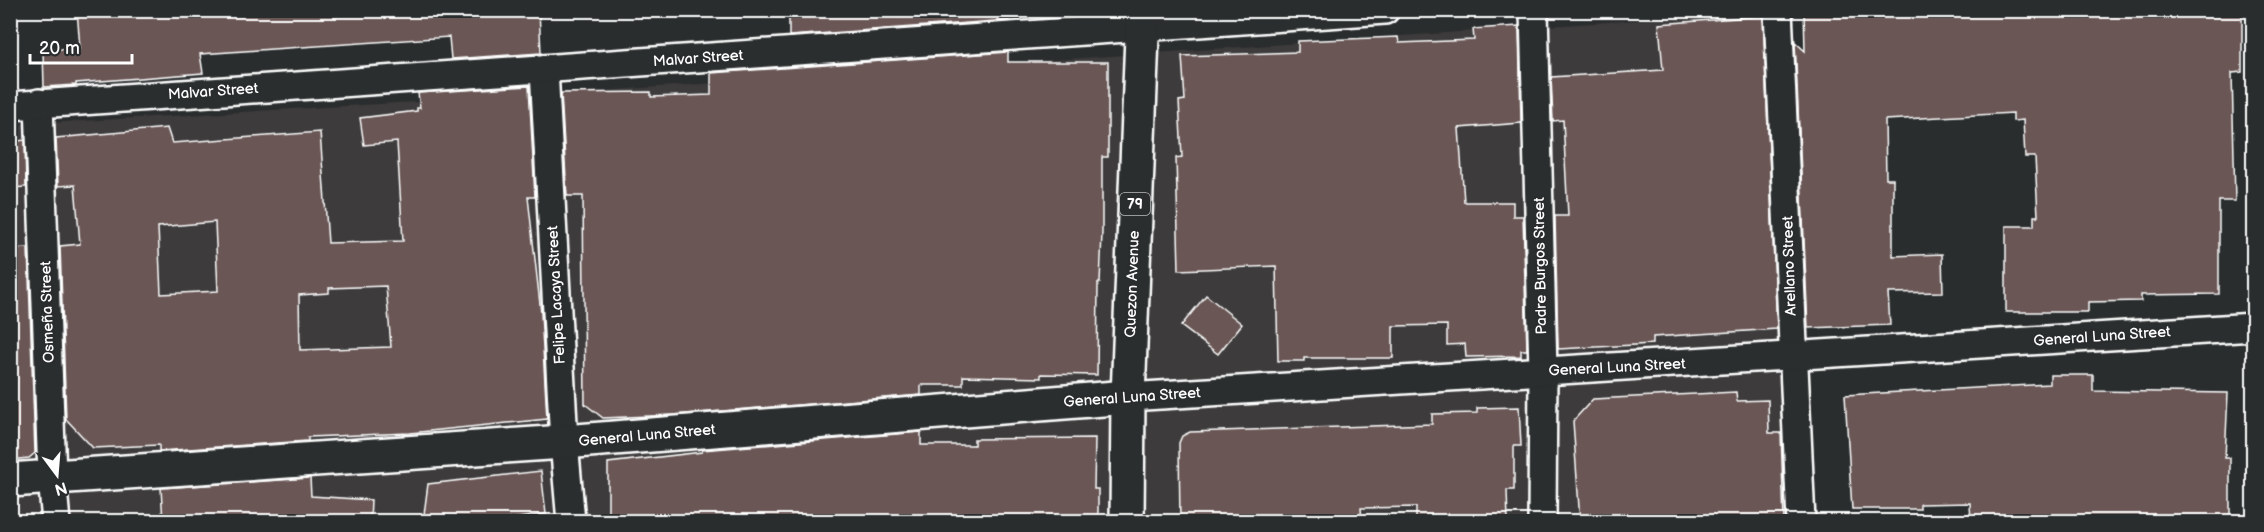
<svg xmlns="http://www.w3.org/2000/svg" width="2264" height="532" font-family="'Balsamiq Sans',sans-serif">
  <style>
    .built { fill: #3d3a3a }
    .building { fill: #695755; stroke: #fff; stroke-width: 1.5; fill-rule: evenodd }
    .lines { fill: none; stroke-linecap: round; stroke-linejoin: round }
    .street-casing { stroke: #fff; stroke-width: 32 }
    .secondary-casing { stroke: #fff; stroke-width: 38 }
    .primary-casing { stroke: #fff; stroke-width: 38 }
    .street { stroke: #2a2d2e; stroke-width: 27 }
    .secondary { stroke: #2a2d2e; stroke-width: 33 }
    .primary { stroke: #2a2d2e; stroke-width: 33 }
    .labels { text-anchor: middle; stroke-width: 5; stroke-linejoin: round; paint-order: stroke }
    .shield { fill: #2a2d2e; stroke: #bfc0c0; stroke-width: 1.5 }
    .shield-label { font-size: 14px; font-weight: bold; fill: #fff }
    .street-label { font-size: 15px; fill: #fff; stroke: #2a2d2e }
  </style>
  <rect width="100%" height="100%" fill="#2a2d2e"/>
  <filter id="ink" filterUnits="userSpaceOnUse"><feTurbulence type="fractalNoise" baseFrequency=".0167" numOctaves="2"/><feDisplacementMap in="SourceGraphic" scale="12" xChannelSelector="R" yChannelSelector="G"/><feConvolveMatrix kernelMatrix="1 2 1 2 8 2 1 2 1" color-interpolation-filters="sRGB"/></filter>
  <g filter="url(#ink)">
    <polygon class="built" points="1768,11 1780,363 1792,521 11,522 11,125 556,94"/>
    <g class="building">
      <polygon points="77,10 418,10 418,13 448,10 539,10 541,53 451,59 449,37 200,54 203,73 76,83 76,85 44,87 43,50 80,48"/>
      <polygon points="789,10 1010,10 1009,20 789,36"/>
      <polygon points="1804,10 2242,10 2242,72 2232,73 2235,201 2219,201 2219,294 2141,295 2141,301 2088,302 2088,312 2006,312 2006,226 2034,226 2034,216 2038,216 2035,157 2025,157 2023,120 2013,121 2013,113 1885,120 1886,179 1893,179 1893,256 1942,254 1943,292 1888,293 1890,325 1808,328 1795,42 1805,51"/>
      <polygon points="1763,16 1777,329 1653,337 1653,344 1558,349 1555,216 1568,216 1563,120 1553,121 1551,77 1663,70 1659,24"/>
      <polygon points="1519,26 1521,123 1459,128 1464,202 1513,202 1513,216 1523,216 1527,350 1521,350 1521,356 1466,357 1465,344 1447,345 1447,325 1393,326 1393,358 1304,358 1304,361 1278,361 1276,266 1179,270 1176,158 1182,157 1179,101 1185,100 1182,56 1298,52 1298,41 1398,37 1399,43 1474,40 1473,29"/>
      <polygon points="1008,52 1008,62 1108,62 1108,157 1102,157 1102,233 1100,283 1098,283 1097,375 1041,374 1041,378 963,376 963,385 921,385 921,395 673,415 603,418 585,404 583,196 567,196 561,93 651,92 651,97 711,95 711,73"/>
      <path d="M 529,86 L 535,197 L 528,197 L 541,313 L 547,419 L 410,433 L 308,437 L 308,441 L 159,451 L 159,445 L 93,448 L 66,419 L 60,246 L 80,244 L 75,185 L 58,186 L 56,138 L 167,128 L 172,143 L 320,132 L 328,243 L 403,241 L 397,142 L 364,145 L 360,118 L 417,111 L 417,108 L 420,108 L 418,93 ZM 215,222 L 218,291 L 161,294 L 158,227 ZM 386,286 L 391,347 L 300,350 L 299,295 L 329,293 L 329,288 Z"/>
      <polygon points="25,140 26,187 10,188 10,142"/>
      <polygon points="28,248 35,453 29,458 10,460 10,249"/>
      <polygon points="1206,295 1242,324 1218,354 1181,326"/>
      <polygon points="2050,375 2093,375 2093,391 2228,393 2225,458 2230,458 2230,522 1971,522 1970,503 1920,504 1920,509 1852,509 1845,395 2050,384"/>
      <polygon points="1736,392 1737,401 1768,400 1769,433 1781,433 1784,522 1580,522 1573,421 1593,399"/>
      <polygon points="1519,407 1521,446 1514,446 1514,490 1507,490 1508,522 1416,522 1416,507 1361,508 1362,522 1180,522 1179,443 1182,436 1190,432 1432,424 1432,414 1477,413 1477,408"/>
      <polygon points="921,432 921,445 974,445 974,439 1095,438 1094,489 1098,489 1098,522 608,522 608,463 702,452 702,450"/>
      <polygon points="541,471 546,514 490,522 423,522 428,484"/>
      <polygon points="310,478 311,496 371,500 370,522 163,522 161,488"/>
    </g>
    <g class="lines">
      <defs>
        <g id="street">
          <polyline points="1534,10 1543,371 1542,522"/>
          <polyline points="1778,10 1801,522"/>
          <polyline points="544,69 564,442 571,522"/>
          <polyline points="39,103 52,477 56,522"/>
          <polyline points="10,106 1385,10"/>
          <polyline points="1128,397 2254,327"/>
        </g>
        <polyline id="secondary" points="10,480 564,442 1128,397"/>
        <polyline id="primary" points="1127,522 1128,397 1143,10"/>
      </defs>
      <use href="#street" class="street-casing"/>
      <use href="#secondary" class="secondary-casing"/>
      <use href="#primary" class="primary-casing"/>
      <use href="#street" class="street"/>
      <use href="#secondary" class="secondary"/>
      <use href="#primary" class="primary"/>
    </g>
  </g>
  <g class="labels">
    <rect class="shield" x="1120" y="193" width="30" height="22" rx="4.5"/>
    <g class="shield-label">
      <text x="1135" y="209">79</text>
    </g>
    <g class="street-label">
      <text transform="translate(698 58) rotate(-4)" y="5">Malvar Street</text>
      <text transform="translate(213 91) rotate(-4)" y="5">Malvar Street</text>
      <text transform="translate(1540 266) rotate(-91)" y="5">Padre Burgos Street</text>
      <text transform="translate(1789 266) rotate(-92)" y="5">Arellano Street</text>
      <text transform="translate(1132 284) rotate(-88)" y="5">Quezon Avenue</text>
      <text transform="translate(556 295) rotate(-93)" y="5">Felipe Lacaya Street</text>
      <text transform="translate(47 312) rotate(-92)" y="5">Osmeña Street</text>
      <text transform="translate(2102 336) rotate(-4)" y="5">General Luna Street</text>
      <text transform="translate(1617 367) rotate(-3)" y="5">General Luna Street</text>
      <text transform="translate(1132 397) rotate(-4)" y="5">General Luna Street</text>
      <text transform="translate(647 435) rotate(-5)" y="5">General Luna Street</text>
    </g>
  </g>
  <rect width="2264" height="532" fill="none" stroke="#2a2d2e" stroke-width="36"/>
  <rect x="18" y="18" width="2228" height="496" fill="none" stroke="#fff" stroke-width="2" filter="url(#ink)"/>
  <g transform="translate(57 475) rotate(164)" stroke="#2a2d2e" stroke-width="4.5" paint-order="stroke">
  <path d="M0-4.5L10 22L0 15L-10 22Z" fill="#ffffff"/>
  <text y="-9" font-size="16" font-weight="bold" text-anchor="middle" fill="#ffffff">N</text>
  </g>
  <path d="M30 54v9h102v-9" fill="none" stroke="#ffffff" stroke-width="3"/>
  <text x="39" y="54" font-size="18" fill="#ffffff" stroke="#2a2d2e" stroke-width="4.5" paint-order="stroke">20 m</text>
</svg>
